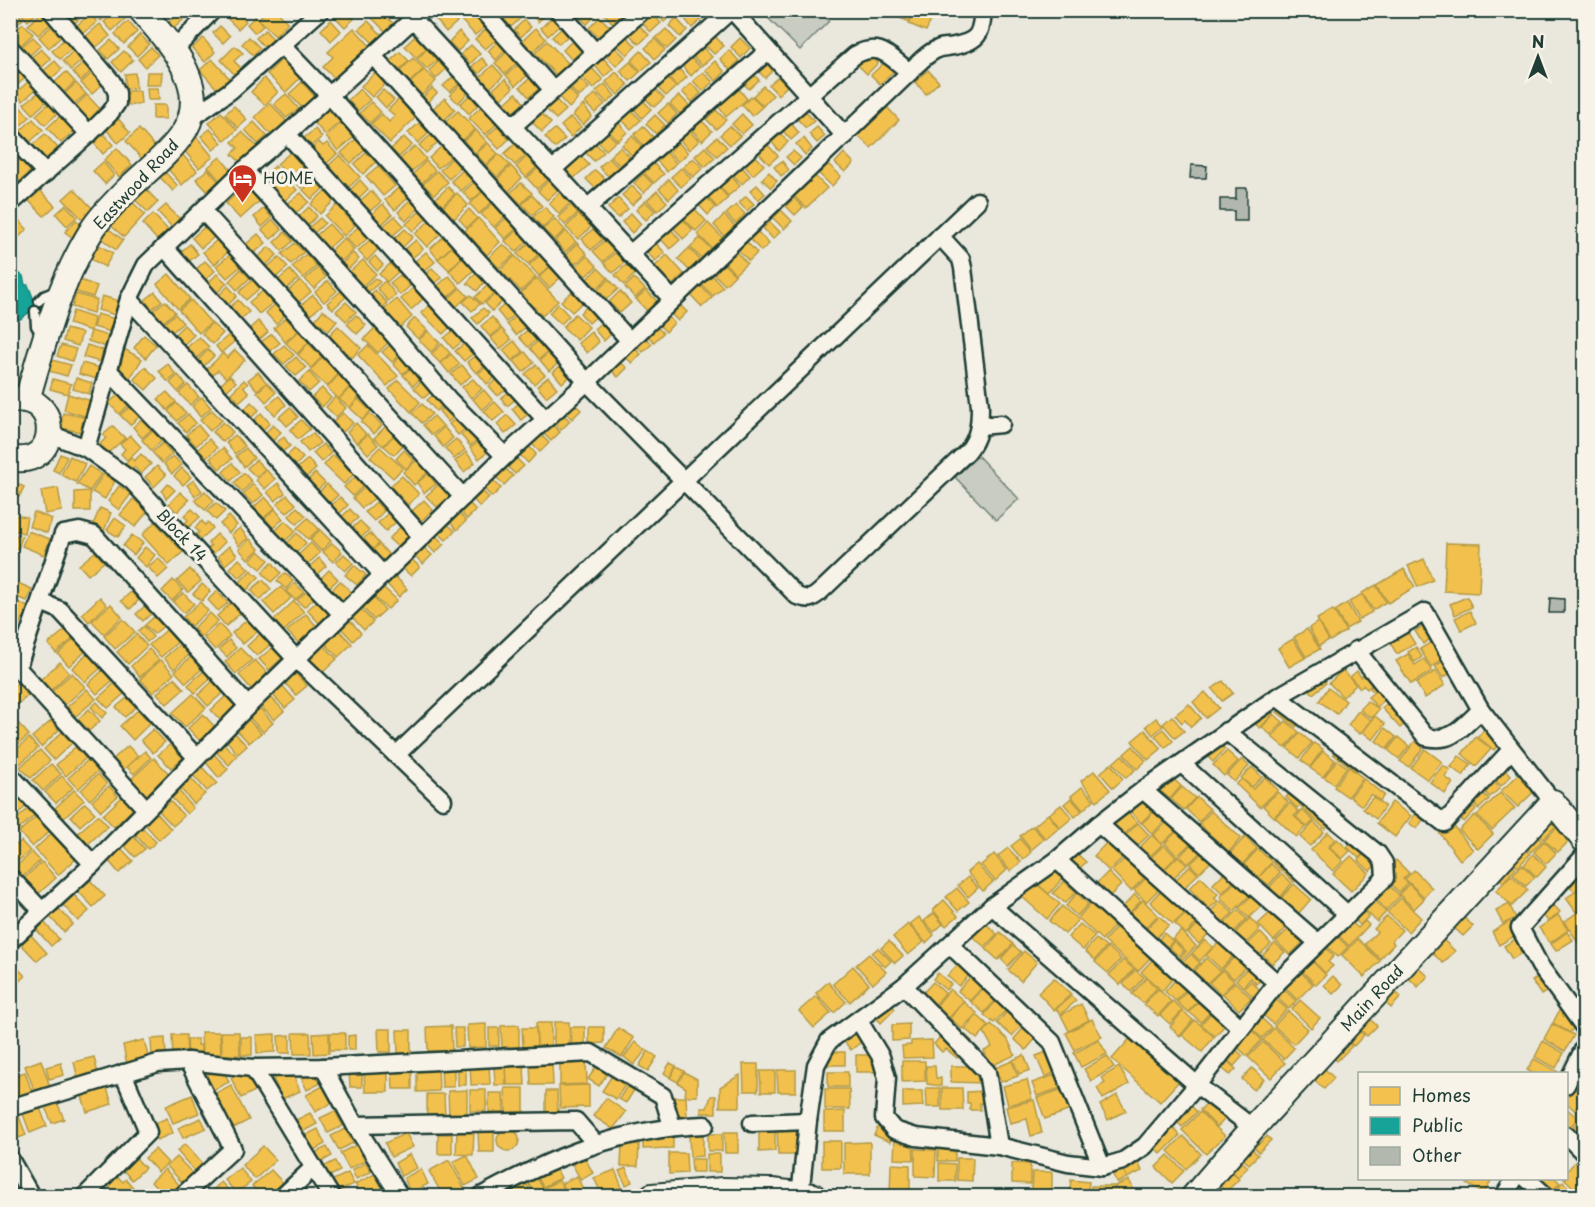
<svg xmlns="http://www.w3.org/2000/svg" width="1595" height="1207" font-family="'Playpen Sans',sans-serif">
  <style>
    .green { fill: #c8ccc1; stroke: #74847a; stroke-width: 1.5 }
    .homes { fill: #f2c14e; stroke: #b39946; stroke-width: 1.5 }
    .public { fill: #17a398; stroke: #19847a; stroke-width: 1.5 }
    .building { fill: #b2b8ae; stroke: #1f3d34; stroke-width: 1.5 }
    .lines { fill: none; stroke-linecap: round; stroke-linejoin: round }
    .lane-casing { stroke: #1f3d34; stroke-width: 13 }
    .street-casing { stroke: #1f3d34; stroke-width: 21 }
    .secondary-casing { stroke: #1f3d34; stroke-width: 28 }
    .lane { stroke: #f7f3e8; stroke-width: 8 }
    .street { stroke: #f7f3e8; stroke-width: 16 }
    .secondary { stroke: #f7f3e8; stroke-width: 24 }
    .labels { text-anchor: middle; stroke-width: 6; stroke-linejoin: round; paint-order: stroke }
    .poi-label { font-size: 16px; fill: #1f3d34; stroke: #f7f3e8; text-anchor: start }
    .street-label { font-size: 16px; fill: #1f3d34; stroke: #f7f3e8 }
  </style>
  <rect width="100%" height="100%" fill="#eae8dd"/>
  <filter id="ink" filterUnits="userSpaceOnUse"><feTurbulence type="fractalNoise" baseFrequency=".0167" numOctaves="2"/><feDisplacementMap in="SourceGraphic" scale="12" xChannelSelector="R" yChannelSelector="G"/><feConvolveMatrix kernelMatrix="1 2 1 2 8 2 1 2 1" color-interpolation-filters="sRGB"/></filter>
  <g filter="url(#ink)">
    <g class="green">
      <polygon points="761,11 819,11 829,21 800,50"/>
      <polygon points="978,456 1019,499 996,520 955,477"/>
    </g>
    <g class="homes">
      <polygon points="10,10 15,10 23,19 10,30"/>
      <polygon points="18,10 40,10 28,21"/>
      <polygon points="66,10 85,10 86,12 75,23 64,12"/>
      <polygon points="91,10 112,10 101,21"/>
      <polygon points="267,10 276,10 288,23 275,36 258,19"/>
      <polygon points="340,10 347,10 354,19 345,27 334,16"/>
      <polygon points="379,10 394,24 386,32 372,18"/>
      <polygon points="389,10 404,10 407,13 399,21"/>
      <polygon points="439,10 447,10 457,22 446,32 433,16"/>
      <polygon points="471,10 486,26 475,35 461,20"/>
      <polygon points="509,10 517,10 522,17 511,27 502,17"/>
      <polygon points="535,10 547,10 548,12 538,22 531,14"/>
      <polygon points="583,10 593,10 597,14 587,24 578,16"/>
      <polygon points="604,10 620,10 625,15 615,25 602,12"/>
      <polygon points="668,10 672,15 664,22 654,11"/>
      <polygon points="684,10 712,10 692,28 680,13"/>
      <polygon points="897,10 914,10 910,22 895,16"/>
      <polygon points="915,10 922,10 933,15 926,31 909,24"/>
      <polygon points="43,11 53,22 38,35 28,25"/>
      <polygon points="117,11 125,19 112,31 104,22"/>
      <polygon points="236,11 246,21 238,29 228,19"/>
      <polygon points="651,13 661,23 651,32 641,22"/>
      <polygon points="90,14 97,22 83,34 76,26"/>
      <polygon points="178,14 183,20 173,29 168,23"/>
      <polygon points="255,17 263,26 255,33 247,24"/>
      <polygon points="600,17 610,27 599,38 589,28"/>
      <polygon points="551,18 559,26 548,36 541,28"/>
      <polygon points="676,18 687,30 680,37 669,26"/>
      <polygon points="331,20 341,31 331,41 321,30"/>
      <polygon points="524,20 531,27 521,37 514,30"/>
      <polygon points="128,21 137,32 124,44 115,34"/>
      <polygon points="368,21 382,35 373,43 359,29"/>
      <polygon points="23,24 33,34 20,46 10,35"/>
      <polygon points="54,24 64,34 49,48 39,37"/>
      <polygon points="100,24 110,36 95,48 85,37"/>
      <polygon points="639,25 649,35 639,44 629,34"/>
      <polygon points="220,26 230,36 223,43 213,33"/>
      <polygon points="354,28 370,46 334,78 323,67 333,57 328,52"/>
      <polygon points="487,28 497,39 485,49 475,39"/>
      <polygon points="536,28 546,39 533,52 522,41"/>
      <polygon points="562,28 569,35 559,44 552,37"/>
      <polygon points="666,29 676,40 667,49 656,38"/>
      <polygon points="265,30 274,40 265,48 256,38"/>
      <polygon points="459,31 468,41 458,51 449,42"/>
      <polygon points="140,34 149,44 137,56 128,47"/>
      <polygon points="416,35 428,47 416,58 405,46"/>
      <polygon points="714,35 724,46 714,54 704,44"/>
      <polygon points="626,36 636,46 627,55 617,45"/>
      <polygon points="33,37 41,45 29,56 21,47"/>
      <polygon points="249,37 260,48 253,55 242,44"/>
      <polygon points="65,38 74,47 60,59 52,51"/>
      <polygon points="203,38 215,52 205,62 192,48"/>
      <polygon points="740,38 750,48 741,58 731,47"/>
      <polygon points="574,39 584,48 572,60 563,50"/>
      <polygon points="655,39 665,50 655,59 645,48"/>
      <polygon points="111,40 119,49 108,59 100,50"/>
      <polygon points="499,40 507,49 496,60 488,51"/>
      <polygon points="547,41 569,64 557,76 535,53"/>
      <polygon points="471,45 480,54 470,64 461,54"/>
      <polygon points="235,46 243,53 234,61 242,69 235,75 221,60"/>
      <polygon points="702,46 712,57 702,66 692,55"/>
      <polygon points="151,47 158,55 145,67 138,59"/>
      <polygon points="615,47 625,57 616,66 606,56"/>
      <polygon points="76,48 85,58 71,70 63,61"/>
      <polygon points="428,48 439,59 427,69 417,59"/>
      <polygon points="41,49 51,59 39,70 29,59"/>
      <polygon points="729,50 739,61 730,70 720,59"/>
      <polygon points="124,51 133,60 121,72 112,62"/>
      <polygon points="508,51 518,62 505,74 495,63"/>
      <polygon points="641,51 651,62 641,71 631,61"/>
      <polygon points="400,52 409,61 397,72 388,63"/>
      <polygon points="868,52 878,63 867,74 856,63"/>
      <polygon points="601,55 613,69 604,77 592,62"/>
      <polygon points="690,56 700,67 691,76 681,65"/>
      <polygon points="762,57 774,69 765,78 753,66"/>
      <polygon points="413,58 424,69 408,84 398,73"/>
      <polygon points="482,58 488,65 479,74 472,66"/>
      <polygon points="212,59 230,79 218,90 200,70"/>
      <polygon points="281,60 300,78 286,92 267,74"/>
      <polygon points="440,60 447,68 436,79 429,71"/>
      <polygon points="55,61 62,69 49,81 41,73"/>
      <polygon points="86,61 93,69 81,81 73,72"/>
      <polygon points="715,61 725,72 716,81 705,70"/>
      <polygon points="886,61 895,70 880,84 871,75"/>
      <polygon points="630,62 640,72 630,81 620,71"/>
      <polygon points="519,64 529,74 515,86 506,75"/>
      <polygon points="493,65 503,76 489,89 479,78"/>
      <polygon points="591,67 603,80 593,89 581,76"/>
      <polygon points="677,67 687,77 677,87 667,76"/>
      <polygon points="16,69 25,78 12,90 10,74"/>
      <polygon points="424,70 436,81 420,97 408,85"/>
      <polygon points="749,70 759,80 749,89 740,80"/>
      <polygon points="928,70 939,82 926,94 915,82"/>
      <polygon points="94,71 104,83 92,94 81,83"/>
      <polygon points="66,72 75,82 61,95 52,85"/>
      <polygon points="147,72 162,72 161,85 146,85"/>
      <polygon points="616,72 628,85 618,95 606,82"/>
      <polygon points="703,72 713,82 703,91 693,81"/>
      <polygon points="135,73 136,88 125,89 125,74"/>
      <polygon points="375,73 385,84 372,97 361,86"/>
      <polygon points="454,76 460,83 450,92 443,86"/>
      <polygon points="531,77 541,87 529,97 520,87"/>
      <polygon points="666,77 676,87 666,96 656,86"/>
      <polygon points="778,77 787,86 778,95 769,85"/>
      <polygon points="264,78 278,92 265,105 251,92"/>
      <polygon points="579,78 589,88 579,97 569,87"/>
      <polygon points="505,79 513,88 501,99 493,89"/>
      <polygon points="28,82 35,90 23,101 15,93"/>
      <polygon points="302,82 316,98 303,109 289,94"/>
      <polygon points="76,83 86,94 72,106 62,96"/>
      <polygon points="691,83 701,93 692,102 682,92"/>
      <polygon points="461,84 469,92 458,103 450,95"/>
      <polygon points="605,84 615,96 607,103 596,91"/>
      <polygon points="763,86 773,95 763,106 753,96"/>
      <polygon points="147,88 158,88 159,100 148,100"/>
      <polygon points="432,88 437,93 428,102 423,97"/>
      <polygon points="568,88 578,99 569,108 559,97"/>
      <polygon points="654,88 664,98 654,107 644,97"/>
      <polygon points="360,89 370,100 358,111 348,100"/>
      <polygon points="739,89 747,99 726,117 718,106"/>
      <polygon points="383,90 394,100 386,108 376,97"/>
      <polygon points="126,91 140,91 141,104 127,105"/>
      <polygon points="39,92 47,101 33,114 24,104"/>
      <polygon points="516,93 524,103 513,112 505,103"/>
      <polygon points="286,94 299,109 286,118 274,104"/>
      <polygon points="595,94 605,104 595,113 585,103"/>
      <polygon points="11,95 20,105 10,113 10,96"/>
      <polygon points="87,95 101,110 87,123 73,108"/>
      <polygon points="470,95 478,105 469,114 460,104"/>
      <polygon points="679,95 689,105 680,114 670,104"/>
      <polygon points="752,96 762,107 752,116 742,105"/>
      <polygon points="445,98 455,110 442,122 431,110"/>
      <polygon points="641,98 651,109 642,118 632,107"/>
      <polygon points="399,99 416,117 390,143 371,124 382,114 389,122 395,116 388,110"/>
      <polygon points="556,100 566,110 556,119 546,109"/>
      <polygon points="371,102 381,112 370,123 360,113"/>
      <polygon points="49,103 58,113 45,125 36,115"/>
      <polygon points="270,103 286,121 271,135 255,117"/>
      <polygon points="668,104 677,114 668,123 658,113"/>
      <rect x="153" y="105" width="13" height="14"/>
      <polygon points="583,105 592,116 583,125 573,115"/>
      <polygon points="234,106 247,120 238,128 225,114"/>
      <polygon points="327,106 341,121 325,135 312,120"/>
      <polygon points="482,106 498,123 485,135 469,118"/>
      <polygon points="886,106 899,120 871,148 857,135"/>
      <polygon points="21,108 30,117 18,128 10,117"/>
      <polygon points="631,110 641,120 631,129 621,119"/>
      <polygon points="716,110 726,120 716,129 706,119"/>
      <polygon points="804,110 814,121 806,128 795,117"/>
      <polygon points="458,111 475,129 461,142 443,124"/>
      <polygon points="221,112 237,130 225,141 209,123"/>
      <polygon points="541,113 551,123 542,132 532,122"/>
      <polygon points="742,114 752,125 742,134 732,124"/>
      <polygon points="655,115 665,125 656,134 646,124"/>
      <polygon points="60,116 74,131 61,143 47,128"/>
      <polygon points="117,117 130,133 118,143 104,127"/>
      <polygon points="571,117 581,127 571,137 561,126"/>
      <polygon points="33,119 43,130 30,142 20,131"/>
      <polygon points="617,121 627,132 618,141 608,130"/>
      <polygon points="702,121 712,131 702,141 692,130"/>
      <polygon points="254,122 267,136 258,144 245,130"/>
      <polygon points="790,122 799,133 791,140 782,130"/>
      <polygon points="341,123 354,137 338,151 326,137"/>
      <polygon points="419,123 429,133 418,143 408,133"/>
      <polygon points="498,126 509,139 499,149 487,136"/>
      <polygon points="643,126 653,137 644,146 634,135"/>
      <polygon points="730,126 740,136 730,145 720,135"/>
      <polygon points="817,127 825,136 817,143 809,134"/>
      <polygon points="139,129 157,149 144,161 126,141"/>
      <polygon points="210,129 222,143 213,150 201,136"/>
      <polygon points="315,129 322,137 311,146 304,138"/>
      <polygon points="555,129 565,139 555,148 545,137"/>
      <polygon points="476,130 487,142 475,153 464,141"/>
      <polygon points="689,130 699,141 689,150 679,139"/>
      <polygon points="606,131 616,141 606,150 596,140"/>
      <polygon points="242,132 259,148 242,164 232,154 238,148 232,142"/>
      <polygon points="779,132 788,142 779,151 770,140"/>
      <polygon points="45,134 58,148 44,161 31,146"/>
      <polygon points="104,134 113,145 103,154 93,142"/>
      <polygon points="431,135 438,142 426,153 419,145"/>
      <polygon points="196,136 213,157 199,168 182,148"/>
      <polygon points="632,136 642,146 632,156 622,145"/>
      <polygon points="404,137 412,145 399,157 391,149"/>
      <polygon points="717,137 727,147 717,156 707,146"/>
      <polygon points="804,138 812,149 805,155 796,144"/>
      <polygon points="356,139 366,149 351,163 341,153"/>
      <polygon points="319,142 323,146 327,143 337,154 326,164 312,148"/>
      <polygon points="594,142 604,152 594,161 584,151"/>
      <polygon points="678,142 688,153 678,162 669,152"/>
      <polygon points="488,143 498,154 486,165 476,154"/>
      <polygon points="515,144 526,155 515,165 504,154"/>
      <polygon points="767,144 778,156 769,164 758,152"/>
      <polygon points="415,146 426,159 411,172 400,159"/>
      <polygon points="442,146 451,157 438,168 429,158"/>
      <polygon points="620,147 630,157 620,166 610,156"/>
      <polygon points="705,147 715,158 705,167 695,156"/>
      <polygon points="117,148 132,165 119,177 104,160"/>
      <polygon points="292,151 303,164 289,176 277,164"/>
      <polygon points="368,151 377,161 363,174 354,164"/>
      <polygon points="793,151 801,158 794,165 786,157"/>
      <polygon points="666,152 676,163 667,172 657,161"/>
      <polygon points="181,153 197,171 182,185 166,167"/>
      <polygon points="844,153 854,163 845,172 835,163"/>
      <polygon points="499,154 510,165 497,177 487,166"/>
      <polygon points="579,154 589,165 574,178 564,168"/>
      <polygon points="340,155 360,177 348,188 328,166"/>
      <polygon points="755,155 764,165 753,175 744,165"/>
      <polygon points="527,156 537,167 526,177 516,167"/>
      <polygon points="220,157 234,174 223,184 208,167"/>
      <polygon points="21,158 32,170 19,182 10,173 10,168"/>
      <polygon points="452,158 461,168 449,179 440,170"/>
      <polygon points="609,158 619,168 609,177 599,167"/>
      <polygon points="693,158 703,168 693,177 683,167"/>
      <polygon points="426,161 435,170 422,183 413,174"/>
      <polygon points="782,161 789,170 781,176 774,167"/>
      <polygon points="103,162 114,175 105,184 93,171"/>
      <polygon points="654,164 664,174 654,183 644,173"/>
      <polygon points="828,164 841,176 832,186 819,174"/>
      <polygon points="275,166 281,173 267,185 261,179"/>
      <polygon points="305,166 314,176 301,188 292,178"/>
      <polygon points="378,166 395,186 383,196 366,176"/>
      <polygon points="511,166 522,178 507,193 495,181"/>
      <polygon points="742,167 750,176 742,184 733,175"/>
      <polygon points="538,168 548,179 537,189 527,178"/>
      <polygon points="681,168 691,178 681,187 671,177"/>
      <polygon points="208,169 220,183 209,193 196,179"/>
      <polygon points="463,170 473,180 461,191 451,181"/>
      <polygon points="595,170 605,179 595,188 586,179"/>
      <polygon points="164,171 178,186 173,191 159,176"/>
      <polygon points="437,171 448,182 434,195 423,184"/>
      <polygon points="769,172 777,181 771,188 762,179"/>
      <polygon points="643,174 653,184 644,193 634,183"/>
      <polygon points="283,175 297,190 281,204 267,189"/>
      <polygon points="731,176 740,186 728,196 720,187"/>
      <polygon points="815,176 827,188 806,208 794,196"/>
      <polygon points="315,179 323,189 312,199 303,190"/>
      <polygon points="669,179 678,190 669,199 659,189"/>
      <polygon points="360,180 368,189 358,199 350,190"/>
      <polygon points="549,180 558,190 547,200 538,191"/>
      <polygon points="474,182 483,191 471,201 463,192"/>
      <polygon points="521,183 532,193 521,204 510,193"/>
      <polygon points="757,185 765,194 758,200 750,191"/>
      <polygon points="143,186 158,202 148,212 132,197"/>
      <polygon points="245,186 260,201 240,219 226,203"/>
      <polygon points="632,186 642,196 632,205 622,195"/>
      <polygon points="448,187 455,194 442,206 435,199"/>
      <polygon points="719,187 728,198 717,208 708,197"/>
      <polygon points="38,188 55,206 44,216 26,198"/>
      <polygon points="398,188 408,198 395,210 385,200"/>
      <polygon points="74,189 94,210 83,220 63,199"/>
      <polygon points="325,191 334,201 320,214 311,204"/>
      <polygon points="371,191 381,202 370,211 360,201"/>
      <polygon points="483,191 493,201 479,214 470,204"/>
      <polygon points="657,191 667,202 657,211 647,200"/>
      <polygon points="560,192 570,203 559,214 549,203"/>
      <polygon points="301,193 309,202 292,216 283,207"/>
      <polygon points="457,193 468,205 454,219 443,207"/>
      <polygon points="532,195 542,206 532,215 522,204"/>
      <polygon points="746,196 754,204 747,211 739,203"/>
      <polygon points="618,198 628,209 618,218 608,208"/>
      <polygon points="707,198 716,207 708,215 699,205"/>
      <polygon points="794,198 803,207 795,215 786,206"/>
      <polygon points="410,200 418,209 406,221 398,212"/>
      <polygon points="131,201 145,214 124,237 109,224"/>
      <polygon points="645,201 655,211 646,220 636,210"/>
      <polygon points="493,203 505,216 494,227 481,214"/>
      <polygon points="383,204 392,215 381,225 372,214"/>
      <polygon points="66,205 77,217 67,226 56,214"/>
      <polygon points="166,205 180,219 172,227 158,212"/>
      <polygon points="337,205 355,225 344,236 325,216"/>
      <polygon points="571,205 578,213 565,225 558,217"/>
      <polygon points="736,205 745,214 736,224 726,214"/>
      <polygon points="309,207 317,216 305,228 296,219"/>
      <polygon points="545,207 554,217 543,228 533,217"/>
      <polygon points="264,208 272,218 262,227 254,217"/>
      <polygon points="694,208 706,221 696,231 683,218"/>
      <polygon points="469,209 477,218 467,228 459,219"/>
      <polygon points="421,210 428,217 413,231 406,224"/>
      <polygon points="781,210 792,221 784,229 773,218"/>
      <polygon points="12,213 27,229 19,237 10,229"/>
      <polygon points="631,213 641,224 632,233 622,222"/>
      <polygon points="153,214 168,230 157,240 143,224"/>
      <polygon points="579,214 591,227 578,239 566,227"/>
      <polygon points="724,215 735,226 724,236 714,225"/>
      <polygon points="395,216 404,226 392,236 383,226"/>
      <polygon points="320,218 325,223 312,235 307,229"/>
      <polygon points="478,218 500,242 487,255 465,231"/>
      <polygon points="506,218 516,229 505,239 495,228"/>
      <polygon points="682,218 693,230 683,239 673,227"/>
      <polygon points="431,219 442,232 427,247 415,234"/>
      <polygon points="555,219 565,230 554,240 543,229"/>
      <polygon points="76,220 84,226 73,238 65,232"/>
      <polygon points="273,220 282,230 271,239 262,230"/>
      <polygon points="210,222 219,233 201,248 192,238"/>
      <polygon points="770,222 780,232 773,239 763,228"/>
      <polygon points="708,223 723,238 712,248 697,234"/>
      <polygon points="329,224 341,237 325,251 313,238"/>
      <polygon points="358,227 368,238 356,249 346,238"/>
      <polygon points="109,229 123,240 116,250 102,239"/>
      <polygon points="405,229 413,237 402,248 394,239"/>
      <polygon points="593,229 603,239 591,250 582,239"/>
      <polygon points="671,229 680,240 670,249 660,238"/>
      <polygon points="517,230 528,241 516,252 505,241"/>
      <polygon points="566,231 576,242 565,252 555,241"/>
      <polygon points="285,232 293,241 282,251 274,242"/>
      <polygon points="758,232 769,244 761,251 750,239"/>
      <polygon points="258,234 266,243 253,254 245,245"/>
      <polygon points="443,237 452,246 438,259 430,249"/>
      <polygon points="344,238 354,250 337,265 327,254"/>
      <polygon points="700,238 711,249 701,258 690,247"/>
      <polygon points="217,240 228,252 214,265 203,252"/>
      <polygon points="370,240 378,249 367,261 358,251"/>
      <polygon points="416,240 423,249 412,258 405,249"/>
      <polygon points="604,241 614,251 603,262 593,251"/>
      <polygon points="746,241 757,253 749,261 737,249"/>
      <polygon points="655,242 665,253 655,261 645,250"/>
      <polygon points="295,243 304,252 291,264 282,254"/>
      <polygon points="529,243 539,254 528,264 517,254"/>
      <polygon points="577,243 587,254 575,264 566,254"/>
      <polygon points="97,244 113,253 105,267 89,258"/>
      <polygon points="190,244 198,254 186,264 178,254"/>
      <polygon points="503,244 514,255 499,268 489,257"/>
      <polygon points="269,247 277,255 265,266 257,258"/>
      <polygon points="452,247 462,257 449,270 438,259"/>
      <polygon points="689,248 700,260 689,270 678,259"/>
      <polygon points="735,251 747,263 735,274 724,262"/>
      <polygon points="426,252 435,262 423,272 414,262"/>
      <polygon points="616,252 625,262 613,273 604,263"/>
      <polygon points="353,253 359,259 346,271 340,265"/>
      <polygon points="231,254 241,266 227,278 216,266"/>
      <polygon points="306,254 317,266 303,278 292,267"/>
      <polygon points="540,255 550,266 539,276 529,265"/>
      <polygon points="667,255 684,274 669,288 652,269"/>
      <polygon points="375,256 383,265 377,271 369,262"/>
      <polygon points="515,256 536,277 521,291 500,270"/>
      <polygon points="587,256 597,266 586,276 576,266"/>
      <polygon points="279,257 288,267 274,279 265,269"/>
      <polygon points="463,258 474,270 460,283 449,271"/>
      <polygon points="363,260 376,274 360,288 347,274"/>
      <polygon points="205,261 215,271 203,282 193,272"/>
      <polygon points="723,263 735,275 725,285 713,273"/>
      <polygon points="390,264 398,272 387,282 379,274"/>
      <polygon points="626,265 635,274 624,285 615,275"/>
      <polygon points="550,267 560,278 549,288 539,277"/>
      <polygon points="318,268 326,277 314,289 305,279"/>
      <polygon points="432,268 442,278 434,284 425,275"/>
      <polygon points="598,268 608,278 597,288 587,279"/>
      <polygon points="241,269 250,278 237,290 229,281"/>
      <polygon points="290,270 298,279 285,290 277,281"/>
      <polygon points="169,274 190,299 178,309 157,284"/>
      <polygon points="217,274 227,283 215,295 206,285"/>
      <polygon points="475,274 485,281 477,291 467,283"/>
      <polygon points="711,274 723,287 713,296 701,284"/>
      <polygon points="400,275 410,286 400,295 390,283"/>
      <polygon points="449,276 459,287 446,299 440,293 442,291 437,286"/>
      <polygon points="375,278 380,282 366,294 362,289"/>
      <polygon points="537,278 558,301 542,316 521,293"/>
      <polygon points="634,278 645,289 635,298 625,287"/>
      <polygon points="77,279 97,286 93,297 73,291"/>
      <polygon points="254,279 261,287 246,300 239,292"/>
      <polygon points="609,279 618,289 607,299 598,290"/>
      <polygon points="300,280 311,292 297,304 287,292"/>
      <polygon points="328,281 337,291 324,302 315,292"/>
      <polygon points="385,281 396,295 388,301 377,288"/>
      <polygon points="700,285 712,298 702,307 690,294"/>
      <polygon points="228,286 237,296 226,307 217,297"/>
      <polygon points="487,286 494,293 482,304 475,297"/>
      <polygon points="413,288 423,299 411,310 401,299"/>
      <polygon points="460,288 468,296 456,307 448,299"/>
      <polygon points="264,290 274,302 259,314 249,302"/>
      <polygon points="375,290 387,303 379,311 367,298"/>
      <polygon points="646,290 657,301 647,311 636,299"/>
      <polygon points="341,291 346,297 333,309 327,303"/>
      <polygon points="573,291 583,302 572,312 561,301"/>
      <polygon points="620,291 631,303 620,313 609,302"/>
      <polygon points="155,292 162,301 152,309 145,300"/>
      <polygon points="76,294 97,300 93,313 72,307"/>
      <polygon points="495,294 502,302 492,311 485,303"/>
      <polygon points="313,295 322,305 308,317 299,307"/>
      <polygon points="471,295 480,304 472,311 463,302"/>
      <polygon points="102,296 123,302 119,316 98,310"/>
      <polygon points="397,299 412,317 397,330 381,312"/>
      <polygon points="191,300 211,323 199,333 179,310"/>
      <polygon points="238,300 249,312 241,319 230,307"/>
      <polygon points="435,300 456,321 443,334 421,313"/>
      <polygon points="675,300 687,312 678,321 666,309"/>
      <polygon points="165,301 175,312 161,324 151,312"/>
      <polygon points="346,302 356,312 346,321 336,311"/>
      <polygon points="508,302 517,313 506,322 497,311"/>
      <polygon points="275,304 285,315 276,324 266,313"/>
      <polygon points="558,304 569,316 561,324 549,313"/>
      <polygon points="589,304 599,314 589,323 580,313"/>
      <polygon points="483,308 489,313 478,324 472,318"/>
      <polygon points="323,310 337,321 329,331 315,320"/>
      <polygon points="73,311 94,318 91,331 69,324"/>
      <polygon points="663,311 674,323 666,332 654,320"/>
      <polygon points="97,314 119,320 115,333 93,327"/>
      <polygon points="175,314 183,323 171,333 163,324"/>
      <polygon points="575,314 589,327 577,340 563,327"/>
      <polygon points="356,315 366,325 357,334 347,324"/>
      <polygon points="518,315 527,326 516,335 507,324"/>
      <polygon points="492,317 501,328 490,337 481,326"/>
      <polygon points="286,318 298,331 285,342 274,328"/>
      <polygon points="415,318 427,330 418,339 406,327"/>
      <polygon points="258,321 268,332 258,341 248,330"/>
      <polygon points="603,321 613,332 604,341 594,329"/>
      <polygon points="651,321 663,333 654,342 642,330"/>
      <polygon points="211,323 223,333 213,344 202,334"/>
      <polygon points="184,325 194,335 180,348 171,338"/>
      <polygon points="338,326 361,348 352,358 329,335"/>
      <polygon points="377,326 394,337 378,353 364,339"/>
      <polygon points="530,328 539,338 528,347 519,337"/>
      <polygon points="66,329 82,333 78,346 63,341"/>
      <polygon points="455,329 464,340 453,349 444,338"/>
      <polygon points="502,329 511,340 500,349 491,338"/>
      <polygon points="91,331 109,336 106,347 88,341"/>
      <polygon points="299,331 309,342 297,354 286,343"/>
      <polygon points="428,331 440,343 431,352 419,340"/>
      <polygon points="591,332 599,342 587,353 578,343"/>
      <polygon points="640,332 652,344 643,352 631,341"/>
      <polygon points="230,334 235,341 221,353 216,346"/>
      <polygon points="272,334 280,343 268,352 261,342"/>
      <polygon points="144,335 156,345 146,358 134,348"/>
      <polygon points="199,337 209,347 195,360 185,349"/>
      <polygon points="541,339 550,350 539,359 530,348"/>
      <polygon points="514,341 523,352 512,361 503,350"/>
      <polygon points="466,342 475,352 464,361 455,351"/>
      <polygon points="308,343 322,357 311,368 298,355"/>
      <polygon points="392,343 402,353 392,362 382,352"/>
      <polygon points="629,343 641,354 632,363 620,352"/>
      <polygon points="442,344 450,353 440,363 431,354"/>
      <polygon points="61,345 76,349 72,361 57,356"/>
      <polygon points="87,345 103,350 100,362 83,357"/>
      <polygon points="284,345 294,355 284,364 274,354"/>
      <polygon points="368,345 398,376 387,386 358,355"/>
      <polygon points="124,349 142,359 129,380 119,373"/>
      <polygon points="208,350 214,356 203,367 197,361"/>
      <polygon points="235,350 245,360 226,378 218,370 211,377 205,371 223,353 227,358"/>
      <polygon points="551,351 560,362 549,371 540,360"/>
      <polygon points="525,352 534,363 523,372 514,361"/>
      <polygon points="478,353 487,364 476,373 467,362"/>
      <polygon points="402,354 412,365 403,374 393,364"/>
      <polygon points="451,354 460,364 449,373 441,363"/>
      <polygon points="324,355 341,371 327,387 310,371"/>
      <polygon points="296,357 306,368 296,376 286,366"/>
      <polygon points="615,357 627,368 618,377 606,365"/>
      <polygon points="52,360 71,365 67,376 49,371"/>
      <polygon points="82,363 100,368 97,379 79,374"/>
      <polygon points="564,363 573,374 562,383 553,372"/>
      <polygon points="168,364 176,375 168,382 159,371"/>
      <polygon points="462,365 471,376 460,385 451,374"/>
      <polygon points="489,365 498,375 487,384 478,373"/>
      <polygon points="536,365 545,375 534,384 525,374"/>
      <polygon points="413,366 423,376 413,386 403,375"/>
      <polygon points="145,367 157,378 146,390 134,379"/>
      <polygon points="258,372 267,383 257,390 248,380"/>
      <polygon points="309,372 319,383 309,392 299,381"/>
      <polygon points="340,373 352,384 339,399 327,388"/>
      <polygon points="178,375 186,384 178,392 170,383"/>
      <polygon points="230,376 236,382 225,392 219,386"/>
      <polygon points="499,377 508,388 498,396 489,386"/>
      <polygon points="548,377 557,388 546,397 537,386"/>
      <polygon points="76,378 92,383 89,394 73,389"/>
      <polygon points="53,379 71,384 68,394 50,389"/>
      <polygon points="424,379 434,389 424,398 414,388"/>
      <polygon points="473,379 482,389 471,398 462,387"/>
      <polygon points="244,380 248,384 244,387 249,393 239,402 231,393"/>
      <polygon points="398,380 420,402 411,412 389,389"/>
      <polygon points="267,383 276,392 266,402 257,392"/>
      <polygon points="188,385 199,397 190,405 179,393"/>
      <polygon points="322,388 331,398 322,407 312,397"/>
      <polygon points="350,388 360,396 350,408 339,399"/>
      <polygon points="484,390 493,401 482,410 473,399"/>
      <polygon points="438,391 447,402 436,411 427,400"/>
      <polygon points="510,391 516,399 507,406 501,398"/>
      <polygon points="167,392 176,402 167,410 158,399"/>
      <polygon points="68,394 92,401 88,417 64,410"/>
      <polygon points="119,394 129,405 119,414 109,403"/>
      <polygon points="279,396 286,405 275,415 267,406"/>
      <polygon points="202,397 211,408 200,417 192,406"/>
      <polygon points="335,397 346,408 336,417 326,407"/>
      <polygon points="358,399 371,411 363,420 350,408"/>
      <polygon points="569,399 581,410 572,419 560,407"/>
      <polygon points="523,400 532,411 521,420 512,409"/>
      <polygon points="251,402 259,410 251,418 243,411"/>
      <polygon points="450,402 459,413 448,422 439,411"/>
      <polygon points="495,402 504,412 493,421 484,411"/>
      <polygon points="176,403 186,413 177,421 168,411"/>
      <polygon points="422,404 432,414 422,423 412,413"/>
      <polygon points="131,406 140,416 130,425 120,415"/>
      <polygon points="290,407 298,417 287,426 279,417"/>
      <polygon points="558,409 570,421 561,430 549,418"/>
      <polygon points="212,410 222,420 210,431 200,420"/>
      <polygon points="63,413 84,417 81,432 60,428"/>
      <polygon points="261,413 270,423 260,433 251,424"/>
      <polygon points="343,413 353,423 343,432 333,422"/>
      <polygon points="369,413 382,425 374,434 361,422"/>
      <polygon points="188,414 196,423 186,432 178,423"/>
      <polygon points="460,415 469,426 458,435 449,424"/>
      <polygon points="507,415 516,425 505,434 497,424"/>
      <polygon points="434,416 443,426 432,435 423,425"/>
      <polygon points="142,419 152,429 142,438 133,427"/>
      <polygon points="301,420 310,429 298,439 290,430"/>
      <polygon points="548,420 560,432 551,441 539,429"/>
      <polygon points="223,422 233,432 223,442 213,432"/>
      <polygon points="356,423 366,434 357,443 347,432"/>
      <polygon points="198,425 207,436 196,446 186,435"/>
      <polygon points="273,425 281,432 272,442 264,434"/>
      <polygon points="113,426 125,438 108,453 100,444 106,438 103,435"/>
      <polygon points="472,426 481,437 470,446 461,435"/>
      <polygon points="385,427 394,435 383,446 374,438"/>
      <polygon points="444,427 453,438 443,447 434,436"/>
      <polygon points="153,430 162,441 151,450 142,440"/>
      <polygon points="537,431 549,443 540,452 528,440"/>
      <polygon points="313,433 320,443 308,452 300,442"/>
      <polygon points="368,434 378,445 368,454 358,443"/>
      <polygon points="130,435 141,447 127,460 121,454 125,449 120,444"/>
      <polygon points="235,435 245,446 235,454 226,443"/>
      <polygon points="393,436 403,445 394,455 384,446"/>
      <polygon points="284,437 290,446 282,452 277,442"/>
      <polygon points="209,439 217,448 206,458 198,449"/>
      <polygon points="456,439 465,450 454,459 445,448"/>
      <polygon points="481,440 490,450 479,459 470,448"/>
      <polygon points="525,442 536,454 528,463 516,451"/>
      <polygon points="163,443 172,454 162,463 152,452"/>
      <polygon points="323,444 331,453 321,462 313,453"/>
      <polygon points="380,447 403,468 393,478 370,457"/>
      <polygon points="223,448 232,459 219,469 210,458"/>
      <polygon points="246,448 254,458 244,467 236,456"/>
      <polygon points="294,449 303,458 294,467 285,458"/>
      <polygon points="404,450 414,460 406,469 396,459"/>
      <polygon points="466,452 475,463 464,472 455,461"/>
      <polygon points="60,454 67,457 59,473 53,470"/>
      <polygon points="141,454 151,464 141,474 134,467 130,471 124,465 131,458 134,461"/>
      <polygon points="512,454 524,466 515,474 504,463"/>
      <polygon points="333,455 354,474 344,484 324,465"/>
      <polygon points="70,456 85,464 76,482 61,475"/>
      <polygon points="173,456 182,465 172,474 164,464"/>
      <polygon points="308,459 316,469 303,480 295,470"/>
      <polygon points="256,460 265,469 256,477 247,468"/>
      <polygon points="417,460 428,472 414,485 403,472"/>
      <polygon points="232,463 240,472 231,481 223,472"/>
      <polygon points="501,464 513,476 504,485 492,473"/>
      <polygon points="89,466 101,474 90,491 77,484"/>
      <polygon points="157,466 166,475 154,487 145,477"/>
      <polygon points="182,468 191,477 183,485 174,476"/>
      <polygon points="266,470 275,479 265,489 256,480"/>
      <polygon points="244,473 252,482 242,492 234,483"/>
      <polygon points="315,473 325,483 315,492 306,482"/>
      <polygon points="103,474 115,481 105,499 92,492"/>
      <polygon points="428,474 436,484 424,493 417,483"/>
      <polygon points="356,476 364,485 353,496 344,487"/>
      <polygon points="402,476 419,494 408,505 390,486"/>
      <polygon points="489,476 501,488 492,497 480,485"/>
      <polygon points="194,480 202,491 195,496 187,485"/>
      <polygon points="16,483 24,487 19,497 11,493"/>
      <polygon points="278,483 285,493 275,501 267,492"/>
      <polygon points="168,484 175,490 166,499 162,491"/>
      <polygon points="253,484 263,495 253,504 243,494"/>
      <polygon points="327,484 338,495 329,504 318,493"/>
      <polygon points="439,484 450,496 437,507 426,496"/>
      <polygon points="119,486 131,494 119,510 108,501"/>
      <polygon points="478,486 489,498 480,507 469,495"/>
      <polygon points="365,487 375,498 362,508 353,498"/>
      <polygon points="58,488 62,511 45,514 41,491"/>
      <polygon points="90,491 90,511 75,511 75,492"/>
      <polygon points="205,491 214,501 205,510 195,500"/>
      <polygon points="180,492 189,500 177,512 169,504"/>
      <polygon points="287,495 296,504 287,513 277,504"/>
      <polygon points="265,497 275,508 264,518 254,507"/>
      <polygon points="340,497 348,505 339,514 331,506"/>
      <polygon points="464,498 476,510 467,519 455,507"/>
      <polygon points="133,499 148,511 135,527 120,515"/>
      <polygon points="424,500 433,510 421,521 412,511"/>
      <polygon points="376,502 384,511 374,521 365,512"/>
      <polygon points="216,503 225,511 216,520 207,511"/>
      <polygon points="297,507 306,516 297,524 289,516"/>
      <polygon points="100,508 111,513 104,531 92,527"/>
      <polygon points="192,509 200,517 189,527 185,523 188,520 184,516"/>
      <polygon points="275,509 283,519 273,528 265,518"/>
      <polygon points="350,509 358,518 348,527 340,518"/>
      <polygon points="454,509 466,521 457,530 446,518"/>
      <polygon points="34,512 52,519 47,533 29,526"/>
      <polygon points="388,513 396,522 386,531 378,523"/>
      <polygon points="10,514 27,517 24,533 10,530"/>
      <polygon points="229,516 237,525 229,533 220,524"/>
      <polygon points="115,518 126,526 118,537 107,530"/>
      <polygon points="308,518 319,529 308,539 297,528"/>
      <polygon points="443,520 455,531 446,540 434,529"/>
      <polygon points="202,521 205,525 208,522 213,528 201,539 196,534 199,532 195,528"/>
      <polygon points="285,521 296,531 285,541 275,531"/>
      <polygon points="360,521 369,530 360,539 350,530"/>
      <polygon points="155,522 183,552 169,565 142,535"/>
      <polygon points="400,527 409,535 398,547 389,539"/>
      <polygon points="240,528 248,538 239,546 231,535"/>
      <polygon points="320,530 331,541 321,551 310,539"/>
      <polygon points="28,531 50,539 44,555 22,546"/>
      <polygon points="432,532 444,544 435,553 424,541"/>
      <polygon points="10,533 22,537 18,549 10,546"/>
      <polygon points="297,533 306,543 296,553 286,544"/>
      <polygon points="370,533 379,544 371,551 362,540"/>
      <polygon points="217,534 225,542 213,554 208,549 211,546 208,543"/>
      <polygon points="132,535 143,543 134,555 123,546"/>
      <polygon points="250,539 259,549 248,559 239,549"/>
      <polygon points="311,543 320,553 307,565 298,555"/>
      <polygon points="332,543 342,552 333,562 323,552"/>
      <polygon points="1446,543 1481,544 1479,593 1444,591"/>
      <polygon points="379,544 390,556 382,563 371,551"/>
      <polygon points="420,544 432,555 423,564 411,552"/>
      <polygon points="229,546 237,555 225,565 218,556"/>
      <polygon points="145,547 155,555 146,567 136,558"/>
      <polygon points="259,551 269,560 261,569 250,560"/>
      <polygon points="95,552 104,562 88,575 79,565"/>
      <polygon points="344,554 353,563 345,571 336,562"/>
      <polygon points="408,556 420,567 411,576 399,565"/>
      <polygon points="158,558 168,569 158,578 148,567"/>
      <polygon points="319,558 326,566 316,575 309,567"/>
      <polygon points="239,559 249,569 239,578 230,568"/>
      <polygon points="1424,559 1433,580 1418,587 1408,566"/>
      <polygon points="272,562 281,573 271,582 262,572"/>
      <polygon points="354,565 366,575 357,585 345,575"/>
      <polygon points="190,569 201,581 188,592 177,581"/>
      <polygon points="1404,569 1415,587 1388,603 1377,585"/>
      <polygon points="251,570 259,577 247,590 239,583"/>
      <polygon points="329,570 338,579 329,588 320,579"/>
      <polygon points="285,573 293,581 286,589 277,581"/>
      <polygon points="396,577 407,589 399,597 387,584"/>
      <polygon points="173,580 183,590 172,601 162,591"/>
      <polygon points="263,580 271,589 260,600 251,590"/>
      <polygon points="13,581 32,589 27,601 10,595"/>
      <polygon points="340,581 352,593 342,603 330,592"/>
      <polygon points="295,583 304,592 295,600 286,591"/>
      <polygon points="202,584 210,591 202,601 193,594"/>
      <polygon points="1376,585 1386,602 1373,610 1362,593"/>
      <polygon points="281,587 291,598 274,614 263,602"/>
      <polygon points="383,587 397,600 388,609 374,597"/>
      <polygon points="311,588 318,595 304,607 297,600"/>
      <polygon points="217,591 228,603 218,611 208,600"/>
      <polygon points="131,592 139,600 130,609 121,601"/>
      <polygon points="183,593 194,604 184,613 173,602"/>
      <polygon points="1362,594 1372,612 1359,619 1349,602"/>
      <polygon points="372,596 385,610 374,620 361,606"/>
      <polygon points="100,597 107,605 89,622 82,614"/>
      <polygon points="1467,597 1472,607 1455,615 1450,604"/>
      <polygon points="10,598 28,607 19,625 10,620"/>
      <polygon points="320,599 333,613 320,624 307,610"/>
      <polygon points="234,600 244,610 226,626 217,616"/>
      <polygon points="294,601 304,612 284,631 274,620"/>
      <polygon points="200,602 208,611 191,626 183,617"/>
      <polygon points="1347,603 1358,622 1346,629 1335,611"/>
      <polygon points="111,604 122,617 104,634 92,621"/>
      <polygon points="147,604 154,611 143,621 136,614"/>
      <polygon points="360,608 373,622 364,630 351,616"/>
      <polygon points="1333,610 1346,631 1330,641 1317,619"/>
      <polygon points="1470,611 1476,623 1461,630 1455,618"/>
      <polygon points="210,613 218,621 201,637 193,628"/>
      <polygon points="157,614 166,624 154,634 145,625"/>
      <polygon points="306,614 320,630 302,647 287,631"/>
      <polygon points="347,617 361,633 353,641 338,625"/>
      <polygon points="123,619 135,632 115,649 104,636"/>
      <polygon points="248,619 258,631 243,644 232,633"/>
      <polygon points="1433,621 1440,633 1423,644 1415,631"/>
      <polygon points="1318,622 1329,640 1319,646 1309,628"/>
      <polygon points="219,624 230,636 215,650 204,638"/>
      <polygon points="144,626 153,637 147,642 138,631"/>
      <polygon points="170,627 181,639 161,657 149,645"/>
      <polygon points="338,629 352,644 338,657 324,642"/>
      <polygon points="1307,629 1320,649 1306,657 1294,637"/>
      <polygon points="65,630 73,639 56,653 48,644"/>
      <polygon points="1407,631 1415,644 1397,654 1389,641"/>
      <polygon points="261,633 271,644 257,656 247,646"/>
      <polygon points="136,634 147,646 128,664 117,652"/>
      <polygon points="1443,635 1454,652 1431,667 1420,649"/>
      <polygon points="77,636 88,649 69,666 58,654"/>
      <polygon points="1293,639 1305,658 1289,667 1278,648"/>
      <polygon points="229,640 236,648 227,657 219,649"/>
      <polygon points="182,642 191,653 174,669 164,658"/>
      <polygon points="323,644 337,659 322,673 309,658"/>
      <polygon points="1416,647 1422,657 1415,662 1408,652"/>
      <polygon points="240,648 252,660 236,674 225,662"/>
      <polygon points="272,648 282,658 269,670 259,659"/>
      <polygon points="149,649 159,660 140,677 131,666"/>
      <polygon points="89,652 102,667 85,682 72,668"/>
      <polygon points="1408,654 1415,665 1424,659 1432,671 1411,684 1396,661"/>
      <polygon points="1455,654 1462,666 1443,678 1435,666"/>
      <polygon points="193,655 204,667 186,683 175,671"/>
      <polygon points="161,660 174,674 153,693 140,679"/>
      <polygon points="255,660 271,677 254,692 239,675"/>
      <polygon points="60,662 69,673 50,691 40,680"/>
      <polygon points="208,667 215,675 195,693 188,685"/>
      <polygon points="103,670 112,681 97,694 88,684"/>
      <polygon points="1343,670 1356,685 1343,697 1329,683"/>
      <polygon points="1369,670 1378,679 1367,689 1363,685 1360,688 1350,677 1357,671 1361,677"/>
      <polygon points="293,671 307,686 296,695 283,681"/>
      <polygon points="1313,671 1326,683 1313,694 1299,677"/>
      <polygon points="1436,671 1445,685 1425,698 1416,683"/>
      <polygon points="72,673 85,687 65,705 52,691"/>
      <polygon points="1381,677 1394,691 1377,707 1368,697 1374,692 1370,688"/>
      <polygon points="174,678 184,689 167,704 157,693"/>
      <polygon points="215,679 226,690 208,706 198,695"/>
      <polygon points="1223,681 1233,693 1222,701 1212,689"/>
      <polygon points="116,682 126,692 108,708 98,698"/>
      <polygon points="17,683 28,695 10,711 10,688"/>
      <polygon points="280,683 295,700 285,708 270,692"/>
      <polygon points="1328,688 1346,701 1337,714 1319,701"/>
      <polygon points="87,689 96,699 76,716 67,707"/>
      <polygon points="1205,692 1219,708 1206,718 1193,702"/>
      <polygon points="229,693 241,707 223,723 211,710"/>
      <polygon points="1398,693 1417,713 1400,728 1382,708"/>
      <polygon points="193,694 206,708 185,727 172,713"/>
      <polygon points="269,695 284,711 274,720 259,704"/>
      <polygon points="127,698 136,707 125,717 116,707"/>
      <polygon points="1367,701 1379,709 1372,718 1360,710"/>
      <polygon points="97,702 107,713 102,718 91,707"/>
      <polygon points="1258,702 1274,713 1260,728 1244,714"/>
      <polygon points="1289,702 1305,715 1296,727 1277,712"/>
      <polygon points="1189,704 1201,718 1191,727 1185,720 1182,723 1175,715"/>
      <polygon points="259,707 273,723 263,732 248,716"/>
      <polygon points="89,709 100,721 89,731 78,719"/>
      <polygon points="138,710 150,723 133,740 120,726"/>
      <polygon points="1358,711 1371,720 1360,734 1348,725"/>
      <polygon points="203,714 215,727 200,741 188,728"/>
      <polygon points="1274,714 1283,722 1271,735 1262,727"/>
      <polygon points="1172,716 1184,731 1175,738 1163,724"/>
      <polygon points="1375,716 1385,724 1373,740 1363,732"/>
      <polygon points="246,717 261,733 249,743 234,727"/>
      <polygon points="1156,718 1163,726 1153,735 1146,726"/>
      <polygon points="51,721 59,730 41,747 32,737"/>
      <polygon points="1286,721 1299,732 1285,748 1272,737"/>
      <polygon points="18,723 29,735 10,752 10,730"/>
      <polygon points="1486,727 1502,740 1494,750 1478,737"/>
      <polygon points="1385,728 1396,737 1387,749 1376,741"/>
      <polygon points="153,729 165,742 153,753 141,740"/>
      <polygon points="1163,729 1173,741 1165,748 1155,736"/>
      <polygon points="1145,730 1161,749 1148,760 1132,741"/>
      <polygon points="62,732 72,743 54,760 44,749"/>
      <polygon points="235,733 247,746 238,754 226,740"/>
      <polygon points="1300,733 1312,743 1299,758 1287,748"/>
      <polygon points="1398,737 1409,746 1399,759 1388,750"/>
      <polygon points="1476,737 1491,749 1476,766 1462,754"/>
      <polygon points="29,738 38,748 20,764 12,754"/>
      <polygon points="1215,739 1225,749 1213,762 1203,752"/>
      <polygon points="1344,741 1367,756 1356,771 1333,754"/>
      <polygon points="1415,741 1423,748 1409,767 1400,761"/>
      <polygon points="173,742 185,756 171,768 158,755"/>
      <polygon points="1314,743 1323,749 1310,767 1301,760"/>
      <polygon points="224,744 237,756 229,765 217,753"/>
      <polygon points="128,746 138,756 123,770 113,759"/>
      <polygon points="1133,746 1146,761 1137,769 1124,754"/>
      <polygon points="75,747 86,758 66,776 56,765"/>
      <polygon points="1425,749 1442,762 1428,780 1411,768"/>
      <polygon points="40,750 50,761 31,778 20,767"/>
      <polygon points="145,751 151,758 134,774 127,767"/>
      <polygon points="1227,751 1238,761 1224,776 1213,765"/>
      <polygon points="1323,751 1335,760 1323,777 1310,768"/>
      <polygon points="213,753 228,769 219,778 204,760"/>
      <polygon points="1122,755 1135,770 1126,778 1113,763"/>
      <polygon points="1459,756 1471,764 1463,776 1451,767"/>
      <polygon points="154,758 172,777 148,798 131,779"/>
      <polygon points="89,759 99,770 78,789 68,778"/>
      <polygon points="1242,759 1249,766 1234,782 1227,775"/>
      <polygon points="1337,760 1347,767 1334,784 1324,777"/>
      <polygon points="51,764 61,774 43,791 33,780"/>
      <polygon points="1111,764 1123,779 1113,788 1100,773"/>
      <polygon points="1501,764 1511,776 1501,786 1490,775"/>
      <polygon points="1443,765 1450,770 1445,777 1453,783 1445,794 1430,782"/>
      <polygon points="1529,765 1545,781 1518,807 1501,791"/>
      <polygon points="201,766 217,783 207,791 192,774"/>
      <polygon points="1252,767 1262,777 1252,787 1241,778"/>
      <polygon points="1349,767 1363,778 1348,797 1334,787"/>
      <polygon points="1094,771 1110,790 1097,801 1081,781"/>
      <polygon points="98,774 107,784 90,800 81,790"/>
      <polygon points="1168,774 1181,786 1170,799 1156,787"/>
      <polygon points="62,776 73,788 56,803 45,792"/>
      <polygon points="1488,776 1500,788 1490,797 1478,785"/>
      <polygon points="1265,777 1278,790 1260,807 1236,784 1242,779 1253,789"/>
      <polygon points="191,778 205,794 194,804 180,788"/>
      <polygon points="1364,779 1384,795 1380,801 1371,794 1362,806 1350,797"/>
      <polygon points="1302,780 1313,791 1297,808 1286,797"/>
      <polygon points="109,786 118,796 101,811 92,801"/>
      <polygon points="1082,787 1094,800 1083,810 1071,796"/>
      <polygon points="1182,787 1195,798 1184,810 1171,799"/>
      <polygon points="1477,787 1489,799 1479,809 1467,797"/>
      <polygon points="74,790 84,800 63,819 54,809"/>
      <polygon points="179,791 193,808 187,814 172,798"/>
      <polygon points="1278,792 1288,802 1274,817 1263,806"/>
      <polygon points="1315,792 1339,815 1325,829 1301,807"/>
      <polygon points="1500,793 1515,808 1492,830 1477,815"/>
      <polygon points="20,796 28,805 10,820 10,805"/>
      <polygon points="122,797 133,809 114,827 103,815"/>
      <polygon points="1140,797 1153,811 1141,823 1128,809"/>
      <polygon points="1197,797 1210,809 1199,822 1186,809"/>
      <polygon points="1373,797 1385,806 1376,819 1363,809"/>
      <polygon points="1463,797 1476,809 1464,822 1451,809"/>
      <polygon points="1071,798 1082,811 1075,817 1064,804"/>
      <polygon points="170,801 184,816 173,826 159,811"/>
      <polygon points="1392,802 1411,816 1395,837 1377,823"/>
      <polygon points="85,803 95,813 80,826 71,816"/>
      <polygon points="1290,803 1299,812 1294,816 1306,827 1296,837 1275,817"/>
      <polygon points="1061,805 1072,818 1060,828 1049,814"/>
      <polygon points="1120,805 1137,822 1123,836 1106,819"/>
      <polygon points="29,808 35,815 17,831 11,824"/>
      <polygon points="1156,810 1166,820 1152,834 1142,823"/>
      <polygon points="1302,810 1314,821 1307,827 1296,817"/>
      <polygon points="1211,811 1241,838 1229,852 1199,824"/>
      <polygon points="156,812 171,829 159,840 144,823"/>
      <polygon points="1417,812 1424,818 1417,829 1409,823"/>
      <polygon points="1541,813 1556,826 1543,839 1529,826"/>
      <polygon points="39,814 52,829 32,847 19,832"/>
      <polygon points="1048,814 1059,828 1046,839 1034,826"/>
      <polygon points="98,815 108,826 88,844 78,833"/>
      <polygon points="1475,815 1493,834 1478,849 1459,830"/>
      <polygon points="1447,818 1473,850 1460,860 1435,827"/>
      <polygon points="1168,821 1177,830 1162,844 1153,835"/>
      <polygon points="1314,822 1324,832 1310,846 1300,837"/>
      <polygon points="1138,823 1149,835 1137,846 1126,835"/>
      <polygon points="141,826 156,842 148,849 134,833"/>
      <polygon points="1032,826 1044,839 1031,850 1020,836"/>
      <polygon points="1527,827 1542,841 1531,852 1516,838"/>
      <polygon points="1556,828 1569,841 1558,852 1544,840"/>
      <polygon points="1178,830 1191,843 1177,856 1165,843"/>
      <polygon points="1363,831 1375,842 1359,858 1347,847"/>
      <polygon points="53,832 77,858 58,875 35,849"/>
      <polygon points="1328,832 1335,839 1328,847 1343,861 1333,871 1311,850"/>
      <polygon points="1152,835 1162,845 1148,858 1139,848"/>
      <polygon points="133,836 145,849 135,857 123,844"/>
      <polygon points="1245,837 1257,848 1243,864 1230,853"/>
      <polygon points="1513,838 1530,854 1518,867 1501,851"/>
      <polygon points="1020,839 1031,852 1023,860 1011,846"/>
      <polygon points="1337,839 1350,851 1342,859 1330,847"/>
      <polygon points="1109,840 1124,856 1109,871 1094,856"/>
      <polygon points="21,841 30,851 11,867 10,850"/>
      <polygon points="1544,841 1556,853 1546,864 1534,852"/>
      <polygon points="1193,842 1202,851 1188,864 1180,856"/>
      <polygon points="1164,845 1176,857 1162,871 1149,859"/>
      <polygon points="120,847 133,861 119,873 107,859"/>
      <polygon points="1008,848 1021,862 1010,871 998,856"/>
      <polygon points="1258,849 1272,862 1258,878 1243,865"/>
      <polygon points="1286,849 1307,868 1294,882 1273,863"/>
      <polygon points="1369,849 1380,860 1370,871 1358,860"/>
      <polygon points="1205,850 1214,859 1199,873 1190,864"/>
      <polygon points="1074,851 1086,862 1076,872 1064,861"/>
      <polygon points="32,852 40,861 18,881 10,872"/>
      <polygon points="1499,852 1516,868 1503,882 1486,866"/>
      <polygon points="994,854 1007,870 995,881 981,865"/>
      <polygon points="1533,854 1546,867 1537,877 1524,865"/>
      <polygon points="1178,856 1187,865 1171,880 1163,871"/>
      <polygon points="1351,856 1369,873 1351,891 1333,874"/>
      <polygon points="1124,859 1144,878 1131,891 1112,871"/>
      <polygon points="1396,860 1409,873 1403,879 1408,883 1399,892 1387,880 1385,871"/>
      <polygon points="42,862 56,878 37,895 23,879"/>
      <polygon points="977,864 993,882 983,891 967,872"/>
      <polygon points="1271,864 1280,872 1269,885 1259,877"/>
      <polygon points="1522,865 1535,877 1526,886 1513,874"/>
      <polygon points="1049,866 1063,878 1049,894 1035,882"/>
      <polygon points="1190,866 1198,874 1184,888 1175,880"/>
      <polygon points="1414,870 1432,888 1424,897 1405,879"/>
      <polygon points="1572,871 1584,882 1575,892 1563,880"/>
      <polygon points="1108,872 1121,885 1108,898 1095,885"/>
      <polygon points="1225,872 1234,881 1222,893 1213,884"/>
      <polygon points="1281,874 1292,883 1279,899 1268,889"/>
      <polygon points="1511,875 1528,890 1512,906 1496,891"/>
      <polygon points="968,877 978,888 968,897 958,885"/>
      <polygon points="1201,877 1218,894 1214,898 1218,901 1209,909 1189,888"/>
      <polygon points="88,878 105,896 93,907 76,889"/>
      <polygon points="1146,878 1158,890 1146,902 1134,890"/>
      <polygon points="1238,879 1252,893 1234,911 1220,897"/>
      <polygon points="1032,880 1060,904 1047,919 1020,895"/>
      <polygon points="1064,881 1076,892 1065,903 1053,893"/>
      <polygon points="1385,881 1400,896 1386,910 1376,899 1381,894 1377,890"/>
      <polygon points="1294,884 1311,899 1298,914 1281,898"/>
      <polygon points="1409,884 1424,899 1414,909 1399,894"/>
      <polygon points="957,888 969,902 958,911 946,897"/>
      <polygon points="1581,888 1584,892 1584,906 1576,912 1566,898"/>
      <polygon points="1161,890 1185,913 1173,924 1150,902"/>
      <polygon points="1077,893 1088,904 1077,916 1066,906"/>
      <polygon points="1135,894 1141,901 1126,916 1120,910"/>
      <polygon points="74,895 89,911 78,921 63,905"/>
      <polygon points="1252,895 1262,905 1249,918 1239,908"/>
      <polygon points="1371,897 1386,912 1377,922 1361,906"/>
      <polygon points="1401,898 1421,918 1408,932 1387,912"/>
      <polygon points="1548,899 1560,912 1549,922 1537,909"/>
      <polygon points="944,900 958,916 946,926 933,910"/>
      <polygon points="1143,900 1158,915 1145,928 1130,913"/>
      <polygon points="1221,901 1233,913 1221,924 1210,912"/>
      <polygon points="1090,904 1115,925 1102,940 1078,918"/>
      <polygon points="1509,904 1516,918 1503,924 1496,911"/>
      <polygon points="1062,906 1078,920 1065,934 1049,921"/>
      <polygon points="1358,906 1369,916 1360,925 1350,915"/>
      <polygon points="59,909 73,924 64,932 50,917"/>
      <polygon points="1274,909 1289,925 1274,941 1258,924"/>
      <polygon points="1582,909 1584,912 1584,938 1578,942 1564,922"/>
      <polygon points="1238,910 1247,919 1234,932 1225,923"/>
      <polygon points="1457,911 1473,926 1463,936 1447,921"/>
      <polygon points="1188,912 1198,922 1186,934 1175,924"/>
      <polygon points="934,913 943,924 934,932 924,921"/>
      <polygon points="1558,915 1568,930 1550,943 1539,928"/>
      <polygon points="1159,916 1169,925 1156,938 1146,929"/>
      <polygon points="1345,916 1358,928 1365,921 1369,925 1349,946 1332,929"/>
      <polygon points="1387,916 1402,930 1392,941 1394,944 1380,959 1365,944 1377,932 1374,929"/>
      <polygon points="919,917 934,935 926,943 910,924"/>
      <polygon points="1250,918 1260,929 1245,944 1235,933"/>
      <polygon points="981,919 997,934 985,947 968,933"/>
      <polygon points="43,921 59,939 51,946 35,928"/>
      <polygon points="1510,921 1518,934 1499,945 1492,932"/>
      <polygon points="1199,923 1209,933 1199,944 1188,934"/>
      <polygon points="908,924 924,942 908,955 893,937"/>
      <polygon points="1080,924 1095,936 1083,950 1068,937"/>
      <polygon points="1116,927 1151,957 1138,971 1104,941"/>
      <polygon points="1290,928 1303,942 1290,955 1276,941"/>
      <polygon points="1181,931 1196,946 1182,960 1180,958 1186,951 1173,939"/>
      <polygon points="1332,931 1348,947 1338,957 1322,942"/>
      <polygon points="1000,932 1013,944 998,960 986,949"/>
      <polygon points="1260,932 1271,944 1259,955 1248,944"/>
      <polygon points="1567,932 1573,940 1556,951 1551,944"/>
      <polygon points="1164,933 1173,941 1167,947 1159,939"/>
      <polygon points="30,934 47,953 37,961 20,943"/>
      <polygon points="1437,934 1455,951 1443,963 1425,946"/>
      <polygon points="1522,935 1530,948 1512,959 1504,946"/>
      <polygon points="1096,939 1106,947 1095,960 1085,951"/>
      <polygon points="1358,939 1380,961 1364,977 1342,955"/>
      <polygon points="1205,940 1213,947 1200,961 1192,953"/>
      <polygon points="889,941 903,956 895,963 881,948"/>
      <polygon points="1174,941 1184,951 1179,956 1169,947"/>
      <polygon points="1219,942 1233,956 1221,969 1206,955"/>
      <polygon points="1275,943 1285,952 1272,964 1263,955"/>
      <polygon points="1321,943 1334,956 1328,962 1333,966 1325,973 1308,956"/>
      <polygon points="1013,945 1021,952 1008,966 1001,959"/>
      <polygon points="1108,947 1121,959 1108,973 1095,962"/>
      <polygon points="878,948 891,961 885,967 872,953"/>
      <polygon points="1024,951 1037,962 1021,981 1008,970"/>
      <polygon points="869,954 886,972 873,984 856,965"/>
      <polygon points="1191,954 1200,963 1187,976 1178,967"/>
      <polygon points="1235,956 1246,966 1234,979 1223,969"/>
      <polygon points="1206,958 1220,971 1207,983 1194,971"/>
      <polygon points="1309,958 1326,975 1316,985 1299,968"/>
      <polygon points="1153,959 1174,977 1162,991 1141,972"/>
      <polygon points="10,960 25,976 16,984 10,978"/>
      <polygon points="1123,960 1134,969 1120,985 1109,975"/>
      <polygon points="1412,961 1428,976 1418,987 1401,971"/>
      <polygon points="959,963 970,974 959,986 947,976"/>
      <polygon points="1250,965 1263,978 1256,984 1251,978 1243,987 1236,980"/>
      <polygon points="853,966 869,984 850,1002 833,984"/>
      <polygon points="1297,968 1313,984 1297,1000 1282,984"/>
      <polygon points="1553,969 1561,983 1541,995 1532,981"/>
      <polygon points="1135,970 1144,977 1131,992 1123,984"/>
      <polygon points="1222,970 1234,981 1221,994 1209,983"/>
      <polygon points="938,973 951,984 946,990 933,979"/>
      <polygon points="972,975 984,985 970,1001 958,991"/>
      <polygon points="1333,976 1342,985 1333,994 1324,985"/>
      <polygon points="1054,978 1071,994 1054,1010 1038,993"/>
      <polygon points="1146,978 1157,988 1143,1003 1132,994"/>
      <polygon points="1175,980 1186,989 1176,1001 1165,992"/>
      <polygon points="1251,981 1260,990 1253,997 1244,988"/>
      <polygon points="828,982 846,1002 834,1013 816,993"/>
      <polygon points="933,982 945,993 935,1005 922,994"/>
      <polygon points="1235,982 1251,998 1239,1010 1223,994"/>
      <polygon points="1385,982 1401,997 1391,1008 1375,993"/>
      <polygon points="1279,984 1296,1001 1289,1009 1271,992"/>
      <polygon points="984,987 997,999 984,1013 971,1002"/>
      <polygon points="950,989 964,1001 949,1018 936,1006"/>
      <polygon points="1158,989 1171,1001 1158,1016 1144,1004"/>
      <polygon points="1187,990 1199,1000 1188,1012 1177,1002"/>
      <polygon points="816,996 831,1013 814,1028 799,1011"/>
      <polygon points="1071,996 1076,1001 1061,1014 1056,1009"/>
      <polygon points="1272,996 1287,1009 1273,1024 1259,1011"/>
      <polygon points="886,999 895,1009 881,1023 872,1013"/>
      <polygon points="997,1000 1007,1009 994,1023 984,1015"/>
      <polygon points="1200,1000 1211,1011 1201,1022 1189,1012"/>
      <polygon points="1300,1000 1320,1018 1311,1028 1292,1009"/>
      <polygon points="1173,1001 1183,1010 1170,1024 1160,1015"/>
      <polygon points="964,1002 977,1013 962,1029 950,1018"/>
      <polygon points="1081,1004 1089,1020 1069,1031 1061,1015"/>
      <polygon points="1010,1008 1025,1022 1012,1036 997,1023"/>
      <polygon points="1560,1009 1578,1019 1570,1033 1553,1023"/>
      <polygon points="1361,1010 1377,1026 1367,1036 1351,1020"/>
      <polygon points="1183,1011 1193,1020 1180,1036 1170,1027"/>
      <polygon points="1288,1011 1308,1029 1294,1044 1274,1026"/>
      <polygon points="1212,1012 1226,1024 1215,1036 1201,1024"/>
      <polygon points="1256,1013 1272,1028 1262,1038 1246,1024"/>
      <polygon points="977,1015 989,1026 977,1039 965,1029"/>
      <polygon points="854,1018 870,1035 851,1050 834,1029"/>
      <polygon points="1092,1019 1102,1037 1075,1050 1066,1033"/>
      <polygon points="1195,1020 1214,1037 1202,1052 1182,1035"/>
      <polygon points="554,1022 569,1022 570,1044 554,1045"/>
      <polygon points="536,1023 551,1023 551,1046 537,1047"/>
      <polygon points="952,1023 972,1041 957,1058 946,1049 942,1052 934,1044"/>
      <polygon points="486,1024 486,1047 468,1048 467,1025"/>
      <polygon points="909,1024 909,1040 892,1041 892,1025"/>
      <polygon points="991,1024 1008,1040 1015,1055 991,1066 984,1051 992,1047 984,1032"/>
      <polygon points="1552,1024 1574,1035 1565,1051 1544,1039"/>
      <polygon points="519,1025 519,1047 502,1047 501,1026"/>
      <polygon points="1354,1025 1364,1035 1354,1046 1344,1036"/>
      <polygon points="451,1026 452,1051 428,1051 427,1027"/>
      <polygon points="1025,1026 1037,1037 1026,1050 1014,1039"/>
      <polygon points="1141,1026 1190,1069 1160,1102 1112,1059"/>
      <polygon points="571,1027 585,1027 585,1045 572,1046"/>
      <polygon points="589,1027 604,1027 604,1043 589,1044"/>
      <polygon points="454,1028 463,1028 463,1047 455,1047"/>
      <rect x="489" y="1028" width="10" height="18"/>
      <polygon points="522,1028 536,1028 537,1048 523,1048"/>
      <polygon points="618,1028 634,1038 622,1057 606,1048"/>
      <polygon points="1249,1028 1262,1040 1247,1056 1234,1044"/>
      <polygon points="1274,1028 1294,1048 1284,1059 1263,1040"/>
      <polygon points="378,1029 391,1029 391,1052 379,1052"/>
      <polygon points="397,1030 411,1030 411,1053 398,1053"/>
      <polygon points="201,1032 220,1032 221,1055 202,1055"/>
      <polygon points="221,1032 239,1032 240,1055 222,1055"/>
      <polygon points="293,1033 310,1033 311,1054 294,1054"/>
      <polygon points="329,1033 329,1053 314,1054 313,1034"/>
      <rect x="330" y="1033" width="15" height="17"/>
      <polygon points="275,1034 275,1052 257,1053 256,1035"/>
      <polygon points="172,1035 186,1035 187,1057 173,1058"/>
      <polygon points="290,1035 290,1053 279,1053 278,1036"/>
      <polygon points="355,1035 355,1050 348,1050 348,1036"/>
      <polygon points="1341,1035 1352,1046 1337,1061 1326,1050"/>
      <rect x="241" y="1037" width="11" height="18"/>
      <polygon points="165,1038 166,1056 152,1057 151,1039"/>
      <polygon points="187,1039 198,1039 198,1045 201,1045 201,1055 188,1056"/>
      <polygon points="144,1040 149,1060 127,1065 123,1045"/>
      <polygon points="932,1040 933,1057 903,1058 902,1046 911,1045 911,1041"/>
      <polygon points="1099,1040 1107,1054 1081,1067 1074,1053"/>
      <polygon points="1543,1041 1564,1053 1556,1068 1535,1057"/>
      <polygon points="635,1042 646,1050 634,1065 624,1057"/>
      <polygon points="1263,1042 1285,1063 1271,1078 1248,1057"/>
      <polygon points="1232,1046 1243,1056 1234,1066 1223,1056"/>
      <polygon points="1052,1050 1060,1070 1045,1077 1036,1056"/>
      <polygon points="648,1051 657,1057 648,1071 639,1066"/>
      <rect x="828" y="1052" width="17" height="13"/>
      <polygon points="856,1055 880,1055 881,1072 856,1072"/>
      <polygon points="1024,1055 1030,1070 1019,1074 1013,1060"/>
      <polygon points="1107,1056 1114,1067 1091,1081 1084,1069"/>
      <polygon points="1222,1056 1236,1069 1230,1075 1216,1063"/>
      <polygon points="94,1057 98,1074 78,1079 74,1062"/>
      <polygon points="586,1059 587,1084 560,1085 560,1060"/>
      <polygon points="1534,1059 1557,1071 1556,1074 1534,1074 1527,1070"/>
      <polygon points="41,1060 50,1087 35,1092 25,1066"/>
      <polygon points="902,1061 925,1061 925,1081 902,1082"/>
      <polygon points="1012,1061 1018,1076 1001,1082 995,1068"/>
      <polygon points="1317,1061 1334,1078 1324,1089 1306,1072"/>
      <polygon points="61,1063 64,1075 49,1079 46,1067"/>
      <polygon points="470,1063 489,1063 490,1084 471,1085"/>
      <polygon points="552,1063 553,1085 531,1085 530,1064"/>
      <polygon points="670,1063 676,1066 670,1077 664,1073"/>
      <polygon points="506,1064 524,1064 525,1085 507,1085"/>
      <polygon points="598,1064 609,1071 599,1086 588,1079"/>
      <polygon points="743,1064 758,1064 758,1091 744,1091"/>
      <polygon points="494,1066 505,1066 506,1085 495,1085"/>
      <polygon points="926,1066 935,1066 936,1078 941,1078 941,1086 927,1084"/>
      <polygon points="951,1066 979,1066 984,1083 951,1082"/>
      <polygon points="222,1067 229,1082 211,1091 204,1076"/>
      <polygon points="441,1067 454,1067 454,1087 442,1087"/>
      <polygon points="676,1067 684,1071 678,1082 670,1078"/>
      <polygon points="1119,1067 1129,1084 1103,1099 1097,1088 1105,1083 1102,1077"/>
      <polygon points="388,1068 388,1092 365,1092 364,1069"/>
      <polygon points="412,1068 412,1089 393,1089 392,1069"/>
      <polygon points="417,1068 438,1068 439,1091 417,1092"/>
      <polygon points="1252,1068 1264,1079 1254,1090 1242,1079"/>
      <rect x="458" y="1069" width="8" height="16"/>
      <polygon points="248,1070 257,1090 241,1098 231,1078"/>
      <polygon points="291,1070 300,1091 282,1099 270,1072"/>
      <polygon points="777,1070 796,1070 796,1092 778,1092"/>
      <polygon points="298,1071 313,1072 323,1082 307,1090"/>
      <polygon points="349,1071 362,1071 362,1087 350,1087"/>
      <polygon points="760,1071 775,1071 775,1092 761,1092"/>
      <polygon points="25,1072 32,1092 10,1100 10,1077"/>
      <polygon points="684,1072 697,1079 697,1096 685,1096 686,1088 678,1083"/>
      <rect x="828" y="1072" width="20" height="15"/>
      <polygon points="1063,1072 1067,1086 1037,1096 1032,1083"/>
      <polygon points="613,1074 627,1082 616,1099 602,1091"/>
      <polygon points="740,1075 740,1107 720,1107 720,1087"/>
      <polygon points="1027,1080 1032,1099 1008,1105 1003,1086"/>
      <polygon points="105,1082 112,1104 87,1112 80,1090"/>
      <polygon points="629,1083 636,1087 626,1103 619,1099"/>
      <polygon points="231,1085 249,1120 230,1130 212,1095"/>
      <polygon points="325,1085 334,1102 315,1112 306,1095"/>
      <polygon points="589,1085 589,1107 560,1108 559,1086"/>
      <polygon points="1068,1087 1076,1108 1045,1119 1037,1098"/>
      <polygon points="1574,1087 1584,1099 1574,1110 1566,1102 1566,1094"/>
      <polygon points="505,1088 524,1088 524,1113 506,1113"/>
      <polygon points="926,1088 940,1088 940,1107 927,1107"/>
      <polygon points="942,1088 962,1088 963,1110 942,1110"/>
      <polygon points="825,1089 849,1089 850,1109 825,1109"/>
      <polygon points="467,1090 467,1115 449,1116 448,1091"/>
      <rect x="470" y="1090" width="16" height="21"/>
      <polygon points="546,1091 557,1091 558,1114 546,1114"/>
      <polygon points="903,1091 922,1091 923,1106 903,1107"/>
      <polygon points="984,1091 984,1103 980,1103 980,1110 970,1110 970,1103 967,1103 967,1092"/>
      <polygon points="489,1093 503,1093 504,1112 489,1112"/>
      <polygon points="1217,1093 1234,1110 1217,1127 1200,1110"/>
      <polygon points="427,1094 444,1094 445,1116 427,1117"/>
      <polygon points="192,1095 199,1113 173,1123 166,1106"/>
      <polygon points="1117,1095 1126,1111 1108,1120 1100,1105"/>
      <polygon points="711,1096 716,1096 716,1113 701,1113 701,1108 707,1108"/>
      <polygon points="674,1097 686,1097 687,1117 681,1118 674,1112"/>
      <polygon points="1183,1097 1197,1112 1182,1127 1168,1112"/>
      <polygon points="606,1098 626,1112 613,1129 593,1116"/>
      <polygon points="1034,1100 1042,1133 1031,1136 1027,1119 1010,1123 1006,1107"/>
      <polygon points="57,1102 64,1119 52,1123 45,1107"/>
      <polygon points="1584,1102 1584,1121 1575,1111"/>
      <polygon points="40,1108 47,1126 30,1133 23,1114"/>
      <polygon points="1566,1108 1578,1118 1569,1128 1566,1126"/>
      <polygon points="335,1111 343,1126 328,1133 320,1118"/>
      <polygon points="845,1111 845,1131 824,1131 824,1112"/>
      <polygon points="1200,1112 1225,1136 1206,1154 1182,1130"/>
      <polygon points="310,1113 317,1124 302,1132 296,1120"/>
      <polygon points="19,1116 26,1135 16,1139 10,1120"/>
      <polygon points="167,1118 173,1133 157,1140 151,1125"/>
      <polygon points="201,1118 206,1128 183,1138 178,1128"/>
      <polygon points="882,1118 898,1123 890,1142 874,1135"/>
      <polygon points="1165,1120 1180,1135 1161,1154 1146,1139"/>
      <polygon points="1579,1120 1584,1124 1584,1134 1578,1141 1568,1132"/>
      <polygon points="777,1127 796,1127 797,1155 778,1155"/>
      <circle cx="508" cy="1140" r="11"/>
      <polygon points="318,1129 325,1144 312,1151 304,1136"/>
      <polygon points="345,1129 353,1143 339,1150 331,1136"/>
      <polygon points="775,1129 775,1151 759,1152 759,1130"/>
      <polygon points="457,1130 474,1131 473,1155 456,1154"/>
      <polygon points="478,1132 494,1132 494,1152 479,1152"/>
      <polygon points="724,1132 738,1132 738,1153 725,1153"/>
      <polygon points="406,1133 413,1147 391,1157 385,1143"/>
      <rect x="438" y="1134" width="14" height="20"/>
      <polygon points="689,1134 703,1134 703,1156 690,1157"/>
      <rect x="708" y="1134" width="14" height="17"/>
      <polygon points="673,1136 673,1148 643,1149 643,1138"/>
      <polygon points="1183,1136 1201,1154 1186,1169 1168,1151"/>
      <polygon points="1267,1136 1271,1140 1259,1152 1252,1145 1256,1141 1259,1144"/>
      <polygon points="895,1137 913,1141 914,1160 894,1159"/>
      <rect x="822" y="1141" width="19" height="27"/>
      <polygon points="870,1142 870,1174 844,1174 844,1143"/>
      <polygon points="1245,1142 1258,1155 1249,1164 1235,1152"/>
      <polygon points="622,1143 639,1144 638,1166 621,1166"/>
      <polygon points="185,1144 205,1167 197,1174 177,1151"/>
      <polygon points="356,1145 365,1161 349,1169 340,1153"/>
      <polygon points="263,1146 276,1160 255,1179 242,1165"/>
      <polygon points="327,1147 332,1156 319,1163 314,1153"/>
      <polygon points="155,1149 168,1163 158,1172 145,1158"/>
      <polygon points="915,1149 936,1150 935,1177 915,1176"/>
      <polygon points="938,1149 955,1150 955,1161 938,1161"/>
      <polygon points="669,1153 686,1153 687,1173 669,1174"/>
      <polygon points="1134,1153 1142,1171 1127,1178 1120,1160"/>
      <polygon points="1233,1153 1248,1167 1238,1177 1224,1163"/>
      <polygon points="410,1154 417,1168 401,1176 395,1163"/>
      <rect x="707" y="1154" width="13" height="18"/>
      <polygon points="467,1155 479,1179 465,1186 453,1162"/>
      <polygon points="1168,1155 1184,1171 1172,1183 1156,1167"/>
      <polygon points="177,1157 196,1177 186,1187 167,1166"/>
      <polygon points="136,1158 145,1168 132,1180 122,1169"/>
      <polygon points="585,1158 593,1173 581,1180 572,1164"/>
      <polygon points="957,1158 973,1158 972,1181 957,1180"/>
      <polygon points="691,1159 704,1159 704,1172 692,1172"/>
      <polygon points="449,1160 466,1192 457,1196 443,1196 429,1171"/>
      <polygon points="335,1161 340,1171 326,1178 321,1168"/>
      <polygon points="1575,1162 1584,1170 1584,1178 1575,1189 1564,1178 1566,1178 1566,1172"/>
      <polygon points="366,1163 371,1172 356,1179 352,1170"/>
      <polygon points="553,1163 561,1178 543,1187 535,1172"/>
      <polygon points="939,1163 955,1164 955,1181 939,1181"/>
      <polygon points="1012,1163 1030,1164 1030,1184 1012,1183"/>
      <polygon points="891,1164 910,1165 910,1196 890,1196"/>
      <polygon points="1121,1164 1127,1178 1117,1183 1110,1169"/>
      <polygon points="1224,1165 1239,1179 1226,1192 1211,1177"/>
      <polygon points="240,1168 251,1182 236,1193 225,1180"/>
      <polygon points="626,1168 632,1182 626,1185 619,1171"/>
      <polygon points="165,1169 181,1187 170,1196 164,1196 151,1182"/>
      <polygon points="421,1169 428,1184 411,1193 404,1178"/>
      <polygon points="271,1170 285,1185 272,1196 261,1196 252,1186"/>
      <polygon points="615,1170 622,1187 602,1195 594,1178"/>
      <polygon points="1032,1172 1052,1172 1052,1194 1031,1193"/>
      <polygon points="348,1173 354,1184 337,1192 331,1181"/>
      <polygon points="534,1173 544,1190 535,1195 525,1178"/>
      <polygon points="375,1174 385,1194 381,1196 362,1196 355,1184"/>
      <polygon points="116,1175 123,1182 126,1179 137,1192 132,1196 118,1196 107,1184"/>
      <polygon points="577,1176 586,1196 568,1196 562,1183"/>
      <polygon points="522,1178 534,1196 511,1196 506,1188"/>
      <polygon points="1470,1178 1491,1178 1492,1179 1484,1194 1467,1184"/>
      <polygon points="1540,1178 1555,1178 1560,1183 1547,1196 1535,1184"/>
      <polygon points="559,1180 567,1196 548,1196 544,1188"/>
      <polygon points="1071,1180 1089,1182 1087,1196 1069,1196"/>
      <polygon points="1129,1180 1137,1196 1119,1196 1115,1186"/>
      <polygon points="221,1182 234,1196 217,1196 212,1191"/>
      <polygon points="1563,1182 1576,1194 1574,1196 1548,1196"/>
      <rect x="1091" y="1186" width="23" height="10"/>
    </g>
    <polygon class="public" points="10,272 17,272 23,276 25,285 28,285 34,300 46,302 42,312 31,311 19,320 12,321 13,326 10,327"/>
    <g class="building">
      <polygon points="1191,165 1207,166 1206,178 1190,178"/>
      <polygon points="1236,188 1247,188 1247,221 1234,221 1234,211 1220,211 1220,199 1236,199"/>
      <polygon points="1550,598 1564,599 1564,613 1549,613"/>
    </g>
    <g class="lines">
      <defs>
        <g id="lane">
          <polyline points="39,301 44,296 58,290"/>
          <polyline points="35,311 36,326 41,334"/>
        </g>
        <g id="street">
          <polyline points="482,10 553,90"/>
          <polyline points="558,10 595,52"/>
          <polyline points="732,10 845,136"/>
          <polyline points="413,19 672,299"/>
          <path d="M 282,46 L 329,95 L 587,382 L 797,596 C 808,600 811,600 821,591 L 967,452 C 979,438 980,424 980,406 L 963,268 L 961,259 L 940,236"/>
          <polyline points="10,48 89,134"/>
          <polyline points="174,50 213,10"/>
          <polyline points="373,56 629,340"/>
          <path d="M 910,72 C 918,63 928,52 940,48 C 944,47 949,47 954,46 C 979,41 981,34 983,10"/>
          <polyline points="190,119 230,91 321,10"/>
          <polyline points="512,127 643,10"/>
          <polyline points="287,134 545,419"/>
          <polyline points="10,135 46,173"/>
          <polyline points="244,170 387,327 449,400 505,456"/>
          <polyline points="552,170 731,10"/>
          <polyline points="10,204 89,134 110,113 117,103 117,93 112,82 51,10"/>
          <polyline points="587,208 768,51"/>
          <polyline points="203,211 463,497"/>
          <polyline points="164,247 422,537"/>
          <polyline points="129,299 383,575"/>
          <polyline points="108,370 342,614"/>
          <polyline points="980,426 1001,424"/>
          <polyline points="50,434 86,448 132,481 297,660 443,800"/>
          <polyline points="86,448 129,299 146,265 244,170 287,134 423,10"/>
          <polyline points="41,602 60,610 197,758"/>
          <path d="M 1356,650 L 1426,737 C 1453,743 1462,727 1481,710"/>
          <polyline points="10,660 146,809"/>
          <polyline points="18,666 63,534 79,531 94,535 248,706"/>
          <polyline points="1277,697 1444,823 1511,750"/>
          <polyline points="396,755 977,201"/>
          <polyline points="1182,764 1348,915"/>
          <polyline points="10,775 93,864"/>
          <polyline points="1143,790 1317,942"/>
          <polyline points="1099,824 1277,983"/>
          <polyline points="1584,856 1520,928 1540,966 1584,1027"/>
          <polyline points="1057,860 1241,1028"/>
          <polyline points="10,877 42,911"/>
          <polyline points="992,906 1197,1085 1253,1128"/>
          <path d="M 10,941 L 93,864 L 248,706 L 505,456 L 587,382 L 910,72 C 889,57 881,41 855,55 L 630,254"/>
          <polyline points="950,945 1052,1042 1102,1167"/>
          <polyline points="904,986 987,1072 999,1146"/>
          <polyline points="859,1021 881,1057 887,1078 884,1118 894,1130 916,1137 999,1146 1068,1163 1102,1167 1123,1161 1145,1146 1197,1085 1277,983 1385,878 1384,863 1378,854 1226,731"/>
          <polyline points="323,1067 355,1125 400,1196"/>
          <polyline points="253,1068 331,1196"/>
          <polyline points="1566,1085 1584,1048"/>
          <polyline points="10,1108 158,1063 188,1061 253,1068 323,1067 591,1053 663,1096 672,1126"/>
          <polyline points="752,1123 808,1121"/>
          <polyline points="355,1125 576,1121 595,1143"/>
          <polyline points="1566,1135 1584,1153"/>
          <polyline points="10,1159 31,1196"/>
          <polyline points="1526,1178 1546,1196"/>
          <polyline points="85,1196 148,1132 123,1073"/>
          <polyline points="182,1196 233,1149 188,1061"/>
          <polyline points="283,1196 314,1167"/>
          <path d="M 481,1196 C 554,1157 620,1128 705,1125"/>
          <polyline points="800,1196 808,1121 816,1065 829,1041 904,986 992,906 1057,860 1099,824 1143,790 1277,697 1425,612 1481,710 1553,802"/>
          <polyline points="1504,1196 1515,1178"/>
        </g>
        <g id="secondary">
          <path d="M 27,400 C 44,341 59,283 92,230 C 102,214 118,199 131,186 C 149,169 172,151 185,130 C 211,85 168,42 141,10"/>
          <path d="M 10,458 C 61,470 62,392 12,400"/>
          <polyline points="652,1196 723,1190 772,1191 813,1196"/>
          <polyline points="1194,1196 1253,1128 1553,802 1584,840"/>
        </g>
      </defs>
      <use href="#lane" class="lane-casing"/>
      <use href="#street" class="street-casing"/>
      <use href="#secondary" class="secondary-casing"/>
      <use href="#lane" class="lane"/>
      <use href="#street" class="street"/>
      <use href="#secondary" class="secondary"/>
    </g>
  </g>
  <defs>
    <symbol id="hotel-pin" viewBox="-11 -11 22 30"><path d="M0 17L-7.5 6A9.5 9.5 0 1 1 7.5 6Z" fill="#c8321e" stroke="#f7f3e8"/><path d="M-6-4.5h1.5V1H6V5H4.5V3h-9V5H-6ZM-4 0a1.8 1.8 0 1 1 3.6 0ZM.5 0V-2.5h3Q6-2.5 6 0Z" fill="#fff"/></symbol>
  </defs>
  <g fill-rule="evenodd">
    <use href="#hotel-pin" x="226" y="162" width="33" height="45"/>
  </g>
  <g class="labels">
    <g class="poi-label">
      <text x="263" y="184">HOME</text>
    </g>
    <g class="street-label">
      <text transform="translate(136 184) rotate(-47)" y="6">Eastwood Road</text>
      <text transform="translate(182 535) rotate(47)" y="6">Block 14</text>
      <text transform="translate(1372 998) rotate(-47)" y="6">Main Road</text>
    </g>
  </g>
  <rect width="1595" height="1207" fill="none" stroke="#f7f3e8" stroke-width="36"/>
  <rect x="18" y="18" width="1559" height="1171" fill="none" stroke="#1f3d34" stroke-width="2" filter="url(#ink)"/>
  <rect x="1358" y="1072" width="210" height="108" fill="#f7f3e8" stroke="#a1aaa0" stroke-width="1.5"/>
  <rect x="1370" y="1087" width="30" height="18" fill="#f2c14e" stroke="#a1aaa0" stroke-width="1.5"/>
  <text x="1412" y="1102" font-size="18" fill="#1f3d34">Homes</text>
  <rect x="1370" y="1117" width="30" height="18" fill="#17a398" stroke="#a1aaa0" stroke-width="1.5"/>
  <text x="1412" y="1132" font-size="18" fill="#1f3d34">Public</text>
  <rect x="1370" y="1147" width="30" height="18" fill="#b2b8ae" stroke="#a1aaa0" stroke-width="1.5"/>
  <text x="1412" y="1162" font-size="18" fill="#1f3d34">Other</text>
  <g transform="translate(1538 57)" stroke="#f7f3e8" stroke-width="4.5" paint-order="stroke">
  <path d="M0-4.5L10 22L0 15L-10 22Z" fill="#1f3d34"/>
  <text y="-9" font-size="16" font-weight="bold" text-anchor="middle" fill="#1f3d34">N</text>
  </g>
</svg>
